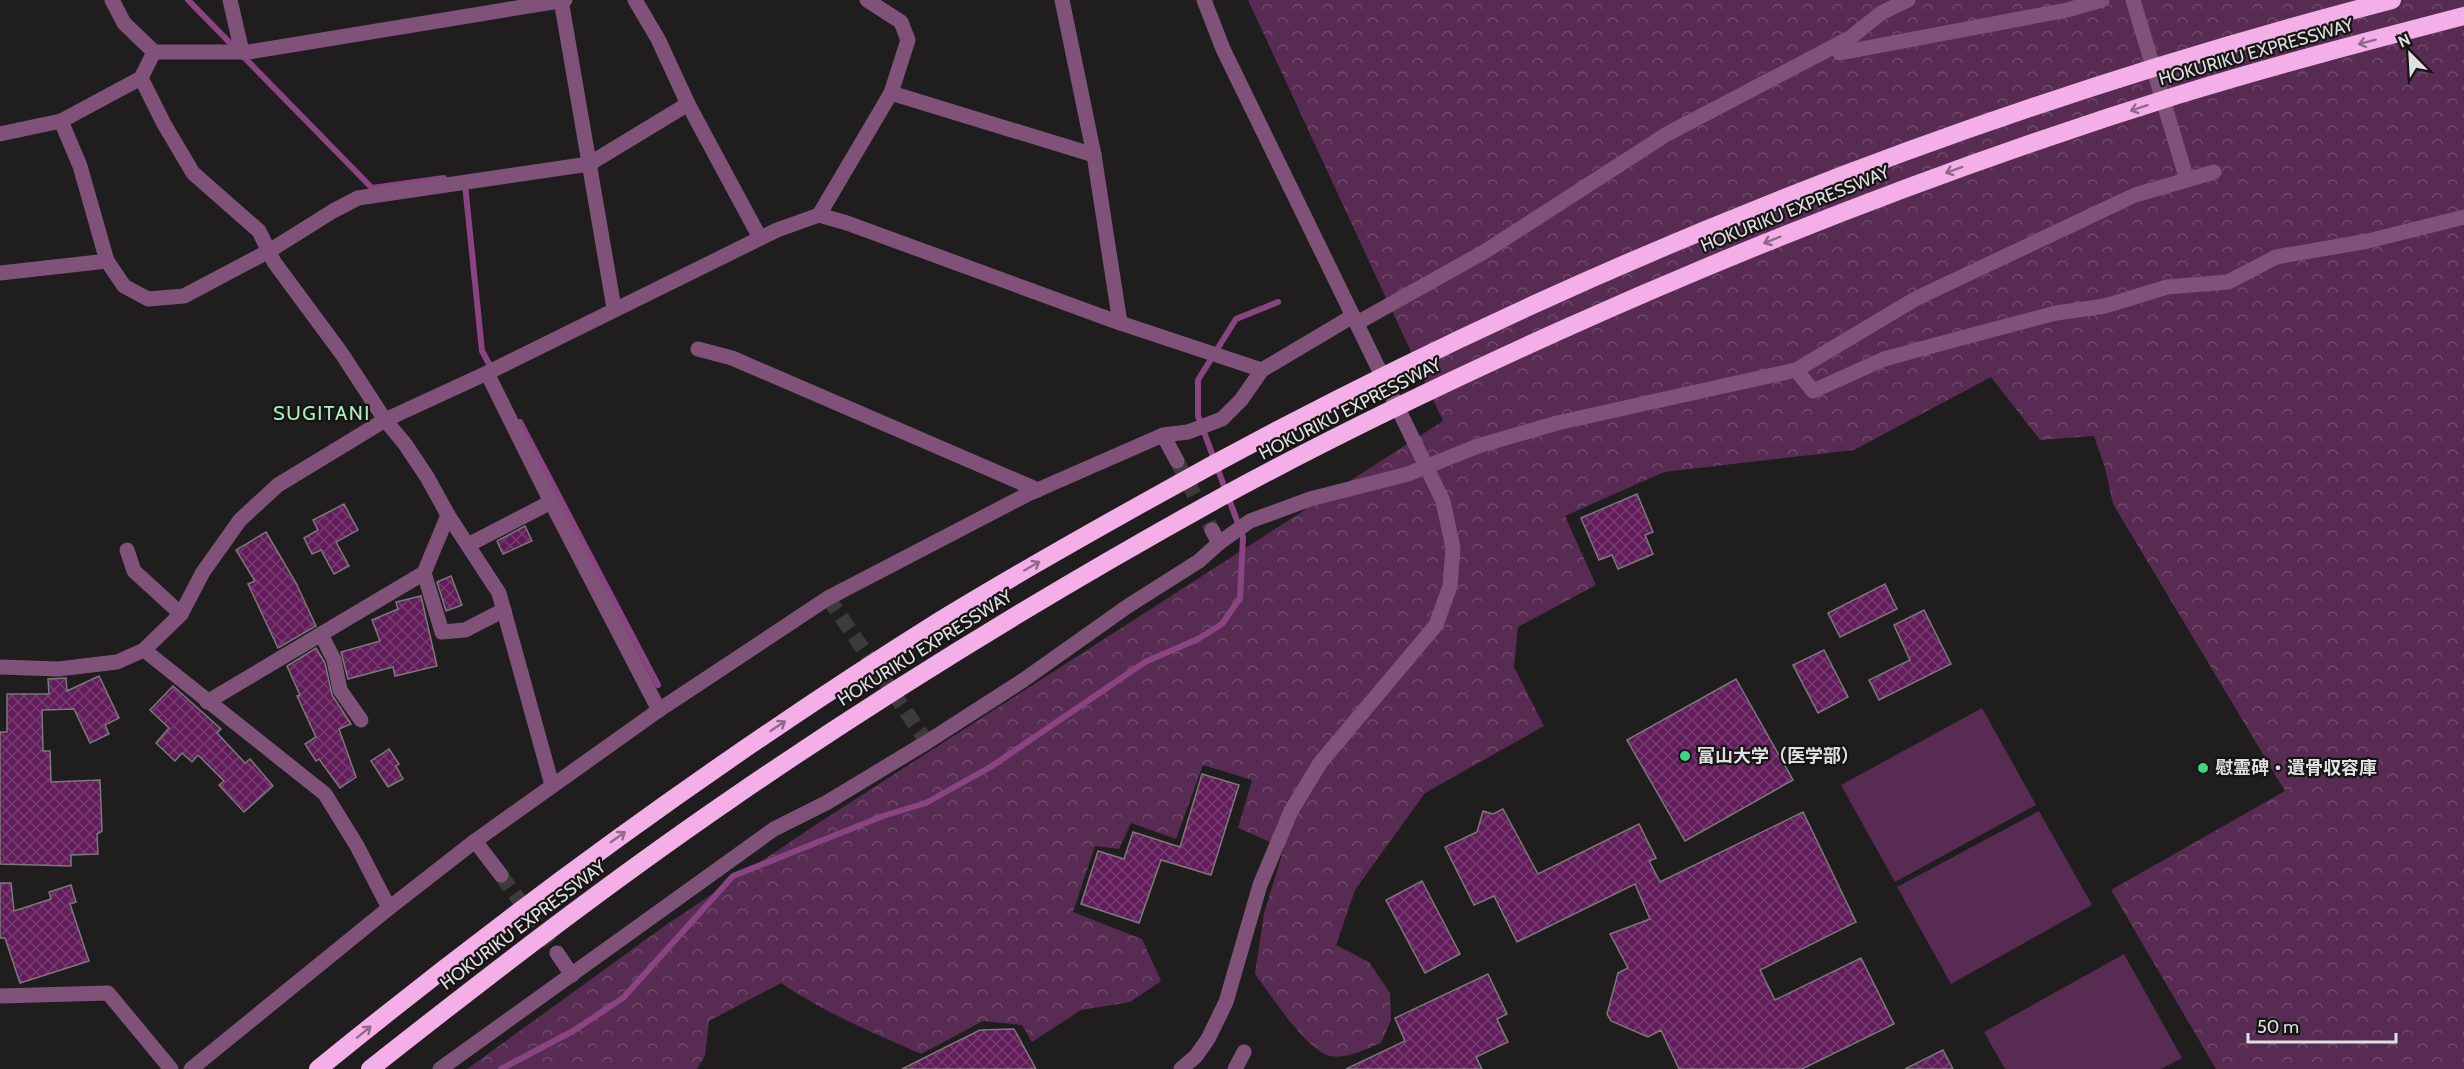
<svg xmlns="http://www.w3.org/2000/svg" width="2464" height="1069" font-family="Cabin,'Noto Sans JP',sans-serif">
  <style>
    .forest { fill: url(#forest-crowns) }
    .park { fill: #582c52 }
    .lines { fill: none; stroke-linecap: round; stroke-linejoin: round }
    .stream { stroke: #8b4482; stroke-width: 6 }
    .building { fill: url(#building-cross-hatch); stroke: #7b797b; stroke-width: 1.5 }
    .minor-tunnel { stroke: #3c3a3b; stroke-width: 15; stroke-dasharray: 15 8; stroke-linecap: butt }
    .minor { stroke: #815279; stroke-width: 15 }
    .highway { stroke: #f4aee8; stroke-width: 18 }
    .oneway { stroke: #906989 }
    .poi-dot { fill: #3fd77d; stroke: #161415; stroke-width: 2 }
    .labels { text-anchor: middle; stroke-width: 4.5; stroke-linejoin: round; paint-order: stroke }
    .street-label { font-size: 18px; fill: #e1e0e1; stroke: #161415 }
    .poi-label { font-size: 18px; font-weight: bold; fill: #e1e0e1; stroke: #161415; text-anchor: start }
    .neighbourhood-label { font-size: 20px; letter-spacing: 1.5px; fill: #aaf1be; stroke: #161415 }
  </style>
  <defs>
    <pattern id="forest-crowns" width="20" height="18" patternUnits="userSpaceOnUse" patternTransform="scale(1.5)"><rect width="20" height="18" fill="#582c52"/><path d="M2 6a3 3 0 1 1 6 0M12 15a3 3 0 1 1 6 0" fill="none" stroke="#704a6b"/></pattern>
    <pattern id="building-cross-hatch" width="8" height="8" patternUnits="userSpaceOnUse" patternTransform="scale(1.5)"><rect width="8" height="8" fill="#611c59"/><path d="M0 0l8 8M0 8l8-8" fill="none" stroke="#773d71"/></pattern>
  </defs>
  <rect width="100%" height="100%" fill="#1f1d1e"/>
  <path class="forest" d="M 1248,0 L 2464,0 L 2464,1069 L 2216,1069 L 2111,890 L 2285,791 L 2113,504 L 2105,468 L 2094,436 L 2040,440 L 1991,377 L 1854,450 L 1664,472 L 1565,516 L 1596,585 L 1518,627 L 1514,667 L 1544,726 L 1425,793 L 1355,890 L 1336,945 L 1369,962 L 1390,993 L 1391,1020 L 1381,1043 C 1366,1049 1343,1061 1327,1055 C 1303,1046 1271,995 1255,974 L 1264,913 L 1284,848 L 1238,828 L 1252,780 L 1203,765 L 1176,839 L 1131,823 L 1119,849 L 1095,846 L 1073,912 L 1142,939 L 1161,981 L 1130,1002 L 1081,1010 L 1032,1042 L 1022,1025 L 983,1021 L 921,1054 C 873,1033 825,1013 781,983 L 709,1021 L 705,1056 L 697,1069 L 467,1069 L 666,925 L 820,822 L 1443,421 Z"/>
  <g class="park">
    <polygon points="1982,708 2036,805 1895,882 1841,785"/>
    <polygon points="2039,811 2092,905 1951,984 1897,887"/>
    <polygon points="2124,954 2182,1058 2161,1069 2005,1069 1984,1032"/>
  </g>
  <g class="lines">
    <g class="stream">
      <polyline points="188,0 372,188 444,178"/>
      <polyline points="465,184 482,351 493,371"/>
      <polyline points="520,422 658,685"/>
      <polyline points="501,1069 573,1031 623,998 733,876 883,816 926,803 992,766 1145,662 1198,639 1222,624 1240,598 1243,537 1198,416 1198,380 1236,319 1278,302"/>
    </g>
  </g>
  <g class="building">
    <polygon points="1637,494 1653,532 1645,535 1653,554 1618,569 1612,555 1599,560 1581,518"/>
    <polygon points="344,504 358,530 336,542 349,566 334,574 321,550 312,554 304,538 318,530 313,520"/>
    <polygon points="525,526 532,541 503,554 497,541"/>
    <polygon points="266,532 296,583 316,626 278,648 248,584 255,581 236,550"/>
    <polygon points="451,576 462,605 446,611 437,582"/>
    <polygon points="1885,584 1897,609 1840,637 1828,613"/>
    <polygon points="421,596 437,666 395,676 393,667 348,679 341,652 380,641 372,620 398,609 396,602"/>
    <polygon points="1924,610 1951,664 1879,700 1869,680 1910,660 1894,625"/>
    <polygon points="316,648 325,663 332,695 351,724 339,729 356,777 340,788 319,759 316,761 305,744 316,737 297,696 300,695 287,666"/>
    <polygon points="1824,650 1848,697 1818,713 1793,665"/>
    <polygon points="99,676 119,718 105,725 109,734 90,743 74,709 42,710 43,751 50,751 51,782 100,780 102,831 97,834 98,854 71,855 71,866 0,864 0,732 7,732 7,694 49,694 48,679 66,678 67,691"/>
    <polygon points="1736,679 1793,780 1685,841 1627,740"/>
    <polygon points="173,686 221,729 217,733 245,763 250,759 273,786 244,812 219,785 224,781 198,755 192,762 182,753 175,761 156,743 169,728 150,710"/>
    <polygon points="389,749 399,764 396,766 403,779 388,787 371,761"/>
    <polygon points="1202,774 1239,785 1211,875 1161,860 1139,923 1081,904 1098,851 1124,859 1133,832 1180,847"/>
    <polygon points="1503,809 1538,874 1639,824 1656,858 1649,861 1660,882 1803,812 1856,922 1760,970 1775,1000 1861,958 1894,1024 1802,1069 1679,1069 1661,1030 1648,1037 1611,1021 1607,1014 1618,973 1628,968 1610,934 1650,919 1635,884 1517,942 1494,896 1474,905 1445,847 1477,832 1483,811 1493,814"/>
    <polygon points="1422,881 1460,954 1425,973 1386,900"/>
    <polygon points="0,883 11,883 14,911 51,899 49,892 71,885 76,902 70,904 89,961 20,983 5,938 0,938"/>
    <polygon points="1488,974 1507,1014 1497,1019 1508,1042 1476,1057 1482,1069 1346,1069 1405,1041 1395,1018"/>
    <polygon points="1014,1029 1036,1069 902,1069 980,1030"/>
    <polygon points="1943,1050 1953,1069 1905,1069"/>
  </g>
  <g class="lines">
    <g class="minor-tunnel">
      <polyline points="1177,461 1212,530"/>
      <polyline points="828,598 927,742"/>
      <polyline points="501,875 557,953"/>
    </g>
    <g class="minor">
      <polyline points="112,0 124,23 154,52"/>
      <polyline points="230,0 242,52"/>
      <polyline points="561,0 614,308"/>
      <polyline points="867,0 901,22 908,40 891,93"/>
      <polyline points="1062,0 1094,155 1120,323"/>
      <polyline points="2133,0 2187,180"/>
      <polyline points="1840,53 2067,10 2102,0"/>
      <polyline points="141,78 154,52 249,52 565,0"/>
      <polyline points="688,104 760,238"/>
      <polyline points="0,134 61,121 141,78 164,124 193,173 259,231 274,262 342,354 385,420 405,444 427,477 448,515 499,593 552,785"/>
      <polyline points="819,215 891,93 1094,155"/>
      <polyline points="107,261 124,286 148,299 184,296 269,251 333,211 358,198 589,164 688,104 658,39 635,0"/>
      <polyline points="0,273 107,261 80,166 61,121"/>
      <polyline points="1357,323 1484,252 1667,134 1850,38 1881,13 1908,0"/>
      <polyline points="698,349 732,358 1038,490"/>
      <polyline points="1796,370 1813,391 1884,359 1965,337 2056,313 2105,306 2167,287 2228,282 2276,257 2368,241 2464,217"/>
      <polyline points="1163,435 1177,461"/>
      <polyline points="551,502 659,710"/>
      <polyline points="1212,530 1219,543"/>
      <polyline points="468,545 551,502 487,373"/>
      <polyline points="127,550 134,571 181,614"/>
      <polyline points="424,573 442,632 465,630 504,610"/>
      <polyline points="321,634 334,660 340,690 361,720"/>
      <polyline points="144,650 325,794 357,846 389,908"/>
      <polyline points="0,667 58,669 117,662 144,650 181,614 203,572 240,520 278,485 385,420 487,373 777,230 819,215 847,223 1120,323 1262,370 1353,316"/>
      <polyline points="207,702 424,573 448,515"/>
      <polyline points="475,841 501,875"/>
      <polyline points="557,953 572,975"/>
      <polyline points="0,996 108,993 171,1069"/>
      <polyline points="191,1069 389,908 475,841 659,710 828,598 1026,495 1163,435 1188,432 1222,419 1241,400 1262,370"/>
      <polyline points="440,1069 774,829 826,803 927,742 1022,681 1128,606 1199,561 1219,543 1250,521 1310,499 1408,474 1478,446 1557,423 1796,370 1917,298 2135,195 2214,172"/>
      <polyline points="1181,1069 1196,1056 1208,1039 1226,1002 1260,885 1291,811 1320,763 1436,625 1450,586 1453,548 1443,501 1223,49 1204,0"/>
      <polyline points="1235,1069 1244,1052"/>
    </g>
    <g class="highway">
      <path d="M 318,1069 C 517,907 724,756 941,620 C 1008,579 1077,540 1145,502 C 1537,282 1957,113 2392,0"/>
      <path d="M 370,1069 C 488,976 607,884 731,799 C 888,691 1050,592 1216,500 C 1327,439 1442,384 1557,332 C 1759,241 1966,161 2178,95 C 2272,66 2368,41 2464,16"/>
    </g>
  </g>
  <defs><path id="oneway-shaft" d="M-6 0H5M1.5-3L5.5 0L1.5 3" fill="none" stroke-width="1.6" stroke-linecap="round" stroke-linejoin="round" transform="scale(1.5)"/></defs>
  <g class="oneway">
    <use href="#oneway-shaft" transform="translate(2367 42) rotate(165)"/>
    <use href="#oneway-shaft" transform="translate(2139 108) rotate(162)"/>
    <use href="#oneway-shaft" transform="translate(1954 170) rotate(160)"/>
    <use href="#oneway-shaft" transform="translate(1772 240) rotate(158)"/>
    <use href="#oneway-shaft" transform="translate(1032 566) rotate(-30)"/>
    <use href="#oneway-shaft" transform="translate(778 726) rotate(-34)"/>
    <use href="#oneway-shaft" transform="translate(618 837) rotate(-35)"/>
    <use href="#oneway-shaft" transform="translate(364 1032) rotate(-39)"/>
  </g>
  <g class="poi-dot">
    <circle cx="1685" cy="756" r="6"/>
    <circle cx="2203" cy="768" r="6"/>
  </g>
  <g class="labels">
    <g class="street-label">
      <text transform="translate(2256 52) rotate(-16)" y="6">HOKURIKU EXPRESSWAY</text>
      <text transform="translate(1795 209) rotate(-22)" y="6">HOKURIKU EXPRESSWAY</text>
      <text transform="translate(1350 409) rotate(-27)" y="6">HOKURIKU EXPRESSWAY</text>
      <text transform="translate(925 648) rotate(-32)" y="6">HOKURIKU EXPRESSWAY</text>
      <text transform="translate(523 925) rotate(-37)" y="6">HOKURIKU EXPRESSWAY</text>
    </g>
    <g class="poi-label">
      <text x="1697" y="762">富山大学（医学部）</text>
      <text x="2215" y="774">慰霊碑・遺骨収容庫</text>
    </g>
    <g class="neighbourhood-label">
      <text x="322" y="420">SUGITANI</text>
    </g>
  </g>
  <g transform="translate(2410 54) rotate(336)" stroke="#161415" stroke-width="4.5" paint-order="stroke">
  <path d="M0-4.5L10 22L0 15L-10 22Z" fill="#e1e0e1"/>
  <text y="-9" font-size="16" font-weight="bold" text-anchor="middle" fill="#e1e0e1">N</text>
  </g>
  <path d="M2248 1033v9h148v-9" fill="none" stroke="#e1e0e1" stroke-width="3"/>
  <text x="2257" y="1033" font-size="18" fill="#e1e0e1" stroke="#161415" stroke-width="4.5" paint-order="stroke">50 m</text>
</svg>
